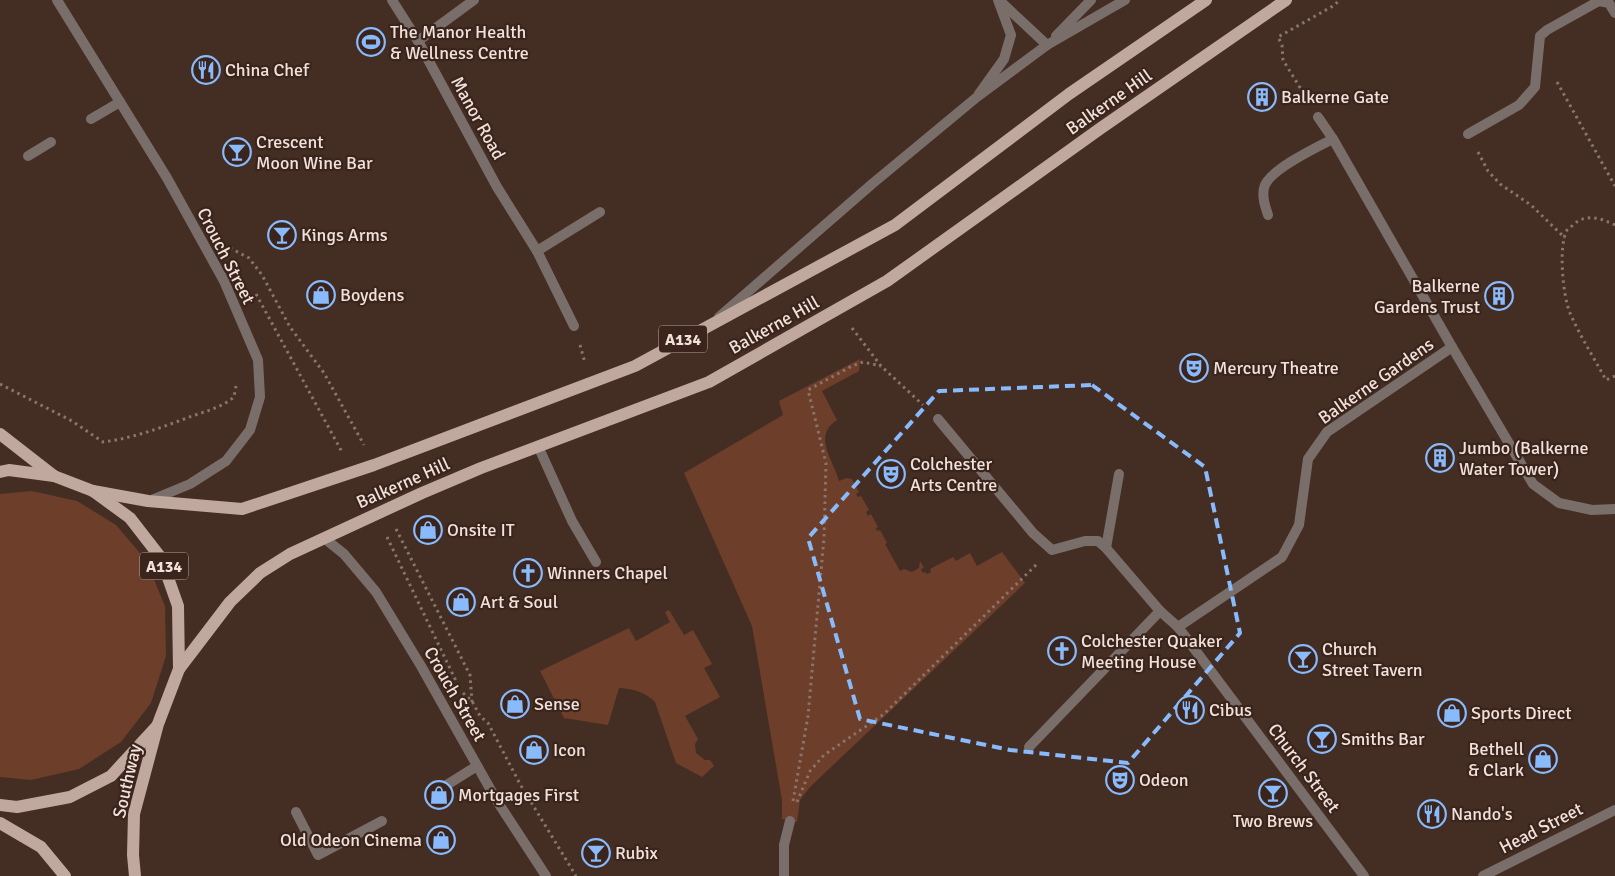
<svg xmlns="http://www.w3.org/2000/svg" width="1615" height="876" font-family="Signika,sans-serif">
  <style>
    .green { fill: #6d3e29 }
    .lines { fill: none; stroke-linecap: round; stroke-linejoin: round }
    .path { stroke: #88756d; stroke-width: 3; stroke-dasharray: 2.5 4; stroke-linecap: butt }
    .service { stroke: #7a6e6a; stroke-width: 10 }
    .minor { stroke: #7a6e6a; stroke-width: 10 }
    .tertiary { stroke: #7a6e6a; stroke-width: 10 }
    .primary { stroke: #c0a89e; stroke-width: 12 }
    .marked { fill: none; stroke: #88bafc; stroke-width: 4; stroke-dasharray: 10 6; stroke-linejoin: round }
    .labels { text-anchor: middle; stroke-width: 4.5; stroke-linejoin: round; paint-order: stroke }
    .shield { fill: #3a241b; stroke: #b9a8a1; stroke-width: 1 }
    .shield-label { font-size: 16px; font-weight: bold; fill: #f0e1db }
    .poi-label { font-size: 18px; fill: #f0e1db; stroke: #3a241b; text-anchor: start }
    .street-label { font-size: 18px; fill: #f0e1db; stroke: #3a241b }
  </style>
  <rect width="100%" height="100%" fill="#442e24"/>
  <g class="green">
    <path d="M 860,359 L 859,371 L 822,391 L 837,420 C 812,436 833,459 839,481 L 847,478 L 852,479 L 859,492 L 856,494 L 858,497 L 861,496 L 869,510 L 866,512 L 868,516 L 871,514 L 878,527 L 876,528 L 877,531 L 880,530 L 887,543 L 885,544 L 900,571 L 904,569 L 912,572 L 919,568 L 920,561 L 924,568 L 921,569 L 923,573 L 925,572 L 927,574 L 931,572 L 930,569 L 953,557 L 956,561 L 970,553 L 977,566 L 1002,552 L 1025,583 L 810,787 L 800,800 L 797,822 L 782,819 L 782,800 L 752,626 L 684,473 L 783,415 L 779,401 Z"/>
    <polygon points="32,491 77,501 116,525 146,560 165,606 166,656 151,703 121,742 79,769 31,780 0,777 0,494"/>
    <path d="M 669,610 L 684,635 L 693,630 L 712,664 L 704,668 L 720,697 L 685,716 L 698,739 L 695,744 L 696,753 L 705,760 L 710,760 L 714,766 L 702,777 L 676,763 L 655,702 C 645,692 634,689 619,688 L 608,725 L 564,718 L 540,671 L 629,628 L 636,641 L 670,622 L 665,612 Z"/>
  </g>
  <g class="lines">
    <g class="path">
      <polyline points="1557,82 1615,186"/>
      <polyline points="1307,99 1283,60 1282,45 1278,37 1333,6 1340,0"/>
      <polyline points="1478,152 1488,171 1500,184 1531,205 1565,238"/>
      <path d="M 1615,225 C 1601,218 1585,213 1573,225 C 1571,227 1569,228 1567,230 C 1558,246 1563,297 1570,313 C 1580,336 1594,358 1606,380 L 1615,376"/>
      <polyline points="230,248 249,258 262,275 290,327 324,373 364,445"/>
      <polyline points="256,294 342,452"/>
      <polyline points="852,328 881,366 923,405"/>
      <polyline points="580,345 585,363"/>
      <path d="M 0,384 L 72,421 L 103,442 C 134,438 163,427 192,416 C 207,411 222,407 234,397 L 236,386"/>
      <polyline points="396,529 470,675 472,702"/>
      <polyline points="387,537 456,681"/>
      <polyline points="463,693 472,701 480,716 488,723 520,784 576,876"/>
      <polyline points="793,801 808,716 824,538 826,463 808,390 852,366 863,362 881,366"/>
      <polyline points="797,802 810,771 824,755 884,714 1037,564"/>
    </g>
    <g class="service">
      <polyline points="1000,1 1047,45"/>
      <polyline points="979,94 1004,59 1011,35 998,0"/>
      <polyline points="1318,117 1333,139 1452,347"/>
      <polyline points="91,119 120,102"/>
      <polyline points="1468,134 1519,105 1535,87 1540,36 1547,30 1599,1 1609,3 1615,13"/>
      <polyline points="28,156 51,142"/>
      <path d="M 1268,215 C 1265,206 1262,197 1264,188 C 1267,171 1317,147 1333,139"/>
      <polyline points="538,446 572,521 596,562"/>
      <polyline points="1106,548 1119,474"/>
      <polyline points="1029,747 1160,611"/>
      <polyline points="445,786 477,766"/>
      <polyline points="296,812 318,855 382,821"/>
    </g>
    <g class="minor">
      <polyline points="57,0 167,178 224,281 258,360 260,397 250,430 226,461 190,484 149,501"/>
      <polyline points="392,0 418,41 497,187 537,251 574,326"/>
      <polyline points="1056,36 1091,0"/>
      <polyline points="418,41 474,0"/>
      <polyline points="537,251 600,212"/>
      <polyline points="719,317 872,184 977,97 1047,45 1125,0"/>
      <polyline points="938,419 1033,533 1052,550 1085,541 1098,541 1106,548 1160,611 1178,627 1364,876"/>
      <polyline points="324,538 344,554 376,592 421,666 497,801 546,876"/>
      <polyline points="1178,627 1282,557 1299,525 1308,459 1327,432 1452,347 1533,484 1559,503 1592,510 1615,509"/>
      <polyline points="784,876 784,845 790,821"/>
    </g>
    <polyline class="tertiary" points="1483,876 1615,810"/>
    <g class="primary">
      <polyline points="0,434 54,476"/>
      <polyline points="0,472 9,470 54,476 93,491 130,518 161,558 178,606 179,669 158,724 134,814 133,855 135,876"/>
      <polyline points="93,491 148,501 242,509 374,465 635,366 895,225 1069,94 1206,0"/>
      <polyline points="179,669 230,602 260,573 290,554 422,493 481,468 709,382 887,281 1101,128 1286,0"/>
      <polyline points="0,805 17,807 70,797 111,776 157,726"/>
      <polyline points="0,823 41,847 65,876"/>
    </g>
  </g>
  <path class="marked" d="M 1092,385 L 1205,467 L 1240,633 L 1128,763 L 1010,750 L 860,719 L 808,538 L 939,391 Z"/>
  <defs>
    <symbol id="stadium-ring" viewBox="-11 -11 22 22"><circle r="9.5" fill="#3a241b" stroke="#88bafc" stroke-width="1.5"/><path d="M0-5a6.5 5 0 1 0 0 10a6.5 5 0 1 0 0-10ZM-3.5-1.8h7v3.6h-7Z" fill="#88bafc"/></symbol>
    <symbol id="restaurant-ring" viewBox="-11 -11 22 22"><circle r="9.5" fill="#3a241b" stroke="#88bafc" stroke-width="1.5"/><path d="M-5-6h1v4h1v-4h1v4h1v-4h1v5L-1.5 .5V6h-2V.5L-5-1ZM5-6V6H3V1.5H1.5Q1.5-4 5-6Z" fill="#88bafc"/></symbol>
    <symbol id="building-ring" viewBox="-11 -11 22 22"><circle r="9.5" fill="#3a241b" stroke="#88bafc" stroke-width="1.5"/><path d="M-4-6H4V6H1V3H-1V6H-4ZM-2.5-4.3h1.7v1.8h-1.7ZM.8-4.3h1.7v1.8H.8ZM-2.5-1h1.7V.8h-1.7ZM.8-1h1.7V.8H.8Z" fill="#88bafc"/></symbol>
    <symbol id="bar-ring" viewBox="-11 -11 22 22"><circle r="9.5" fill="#3a241b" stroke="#88bafc" stroke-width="1.5"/><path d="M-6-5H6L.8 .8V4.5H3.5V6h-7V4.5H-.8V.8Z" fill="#88bafc"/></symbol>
    <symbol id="shop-ring" viewBox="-11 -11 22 22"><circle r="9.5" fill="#3a241b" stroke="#88bafc" stroke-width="1.5"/><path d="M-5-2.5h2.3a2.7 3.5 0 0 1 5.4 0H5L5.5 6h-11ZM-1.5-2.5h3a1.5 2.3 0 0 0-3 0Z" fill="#88bafc"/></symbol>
    <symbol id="theatre-ring" viewBox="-11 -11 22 22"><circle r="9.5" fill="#3a241b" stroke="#88bafc" stroke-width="1.5"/><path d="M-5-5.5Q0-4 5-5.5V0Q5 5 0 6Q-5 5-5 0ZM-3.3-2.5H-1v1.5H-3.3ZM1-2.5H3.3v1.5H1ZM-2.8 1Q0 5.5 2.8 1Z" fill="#88bafc"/></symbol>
    <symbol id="church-ring" viewBox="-11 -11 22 22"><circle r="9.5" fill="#3a241b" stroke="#88bafc" stroke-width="1.5"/><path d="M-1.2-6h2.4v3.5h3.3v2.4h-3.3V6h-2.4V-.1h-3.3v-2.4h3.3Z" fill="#88bafc"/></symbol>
  </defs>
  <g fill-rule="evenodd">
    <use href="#stadium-ring" x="355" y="26" width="32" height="32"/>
    <use href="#restaurant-ring" x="190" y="54" width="32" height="32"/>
    <use href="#building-ring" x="1246" y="81" width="32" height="32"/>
    <use href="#bar-ring" x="221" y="136" width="32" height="32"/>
    <use href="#bar-ring" x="266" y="219" width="32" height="32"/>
    <use href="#shop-ring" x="305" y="279" width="32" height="32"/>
    <use href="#building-ring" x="1483" y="280" width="32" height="32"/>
    <use href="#theatre-ring" x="1178" y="352" width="32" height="32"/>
    <use href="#building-ring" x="1424" y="442" width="32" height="32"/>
    <use href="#theatre-ring" x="875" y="458" width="32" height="32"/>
    <use href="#shop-ring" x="412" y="514" width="32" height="32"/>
    <use href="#church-ring" x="512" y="557" width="32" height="32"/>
    <use href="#shop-ring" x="445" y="586" width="32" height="32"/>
    <use href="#church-ring" x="1046" y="635" width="32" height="32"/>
    <use href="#bar-ring" x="1287" y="643" width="32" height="32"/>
    <use href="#shop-ring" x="499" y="688" width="32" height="32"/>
    <use href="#restaurant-ring" x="1174" y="694" width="32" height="32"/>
    <use href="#shop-ring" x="1436" y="697" width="32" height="32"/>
    <use href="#bar-ring" x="1306" y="723" width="32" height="32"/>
    <use href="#shop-ring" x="518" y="734" width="32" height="32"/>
    <use href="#shop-ring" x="1527" y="743" width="32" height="32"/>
    <use href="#theatre-ring" x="1104" y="764" width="32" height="32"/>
    <use href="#bar-ring" x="1257" y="777" width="32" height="32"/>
    <use href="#shop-ring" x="423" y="779" width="32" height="32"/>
    <use href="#restaurant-ring" x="1416" y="798" width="32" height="32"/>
    <use href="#shop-ring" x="425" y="824" width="32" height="32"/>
    <use href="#bar-ring" x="580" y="837" width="32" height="32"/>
  </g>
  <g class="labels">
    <g class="shield">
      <rect x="659" y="325.5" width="48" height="27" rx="4"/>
      <rect x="140" y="552.5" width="48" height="27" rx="4"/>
    </g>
    <g class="shield-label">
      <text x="683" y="345">A134</text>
      <text x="164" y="572">A134</text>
    </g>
    <g class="poi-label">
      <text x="390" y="38">The Manor Health<tspan x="390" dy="21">&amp; Wellness Centre</tspan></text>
      <text x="225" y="76">China Chef</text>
      <text x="1281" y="103">Balkerne Gate</text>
      <text x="256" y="148">Crescent<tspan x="256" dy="21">Moon Wine Bar</tspan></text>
      <text x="301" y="241">Kings Arms</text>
      <text x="1480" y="292" text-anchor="end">Balkerne<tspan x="1480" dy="21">Gardens Trust</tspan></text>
      <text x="340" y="301">Boydens</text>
      <text x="1213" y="374">Mercury Theatre</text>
      <text x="1459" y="454">Jumbo (Balkerne<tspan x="1459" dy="21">Water Tower)</tspan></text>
      <text x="910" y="470">Colchester<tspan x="910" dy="21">Arts Centre</tspan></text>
      <text x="447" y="536">Onsite IT</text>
      <text x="547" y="579">Winners Chapel</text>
      <text x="480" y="608">Art &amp; Soul</text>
      <text x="1081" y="647">Colchester Quaker<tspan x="1081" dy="21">Meeting House</tspan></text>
      <text x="1322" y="655">Church<tspan x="1322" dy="21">Street Tavern</tspan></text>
      <text x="534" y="710">Sense</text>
      <text x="1209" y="716">Cibus</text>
      <text x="1471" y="719">Sports Direct</text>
      <text x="1341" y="745">Smiths Bar</text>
      <text x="1524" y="755" text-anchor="end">Bethell<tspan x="1524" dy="21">&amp; Clark</tspan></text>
      <text x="553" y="756">Icon</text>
      <text x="1139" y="786">Odeon</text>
      <text x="458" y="801">Mortgages First</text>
      <text x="1451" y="820">Nando's</text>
      <text x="1273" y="827" text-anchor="middle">Two Brews</text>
      <text x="422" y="846" text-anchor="end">Old Odeon Cinema</text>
      <text x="615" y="859">Rubix</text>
    </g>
    <g class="street-label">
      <text transform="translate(1109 102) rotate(-35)" y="6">Balkerne Hill</text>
      <text transform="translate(478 118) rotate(61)" y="6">Manor Road</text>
      <text transform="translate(226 256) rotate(63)" y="6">Crouch Street</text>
      <text transform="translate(774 325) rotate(-29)" y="6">Balkerne Hill</text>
      <text transform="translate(1376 381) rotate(-35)" y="6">Balkerne Gardens</text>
      <text transform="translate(403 483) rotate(-24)" y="6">Balkerne Hill</text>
      <text transform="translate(455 694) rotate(60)" y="6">Crouch Street</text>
      <text transform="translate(1304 768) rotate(53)" y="6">Church Street</text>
      <text transform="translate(127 781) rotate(-77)" y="6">Southway</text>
      <text transform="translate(1541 828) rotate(-27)" y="6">Head Street</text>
    </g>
  </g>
</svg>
